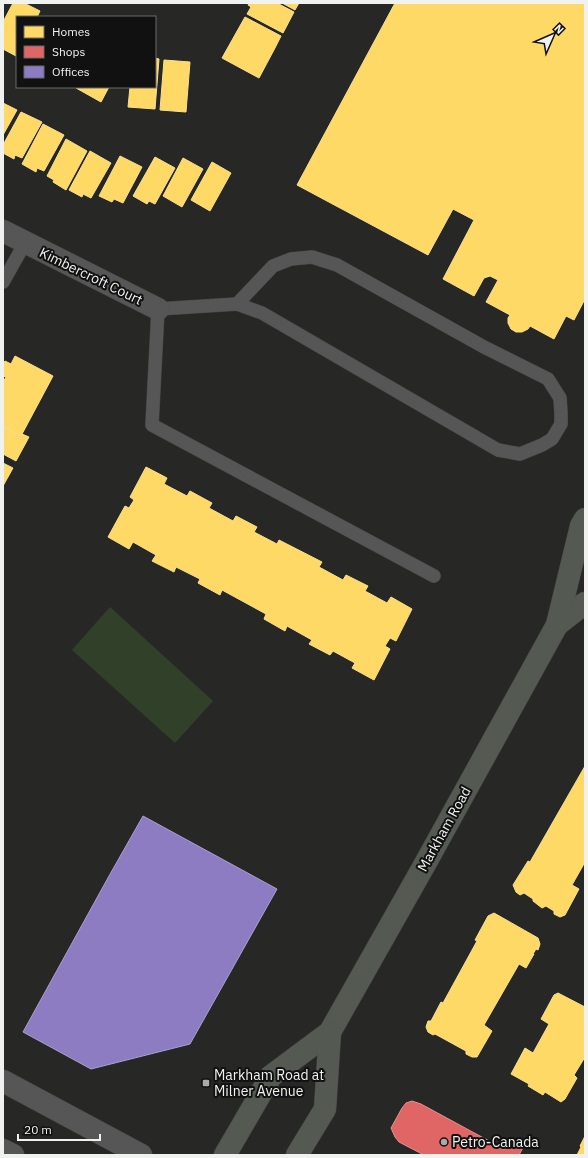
<svg xmlns="http://www.w3.org/2000/svg" width="588" height="1158" font-family="'IBM Plex Sans',sans-serif">
  <style>
    .green { fill: #314129 }
    .homes { fill: #ffd966; stroke: #fae08f }
    .shops { fill: #e06666; stroke: #e5908f }
    .offices { fill: #8e7cc3; stroke: #ab9fd0 }
    .lines { fill: none; stroke-linecap: round; stroke-linejoin: round }
    .lane-casing { stroke: #454644; stroke-width: 14 }
    .street-casing { stroke: #454644; stroke-width: 23 }
    .secondary-casing { stroke: #454644; stroke-width: 23 }
    .primary-casing { stroke: #454644; stroke-width: 23 }
    .lane { stroke: #555655; stroke-width: 13 }
    .street { stroke: #555655; stroke-width: 22 }
    .secondary { stroke: #555655; stroke-width: 22 }
    .primary { stroke: #545951; stroke-width: 22 }
    .poi-dot { fill: #aaaba9; stroke: #101110; stroke-width: 1.5 }
    .labels { text-anchor: middle; stroke-width: 4; stroke-linejoin: round; paint-order: stroke }
    .street-label { font-size: 14px; fill: #f0f2ef; stroke: #101110 }
    .poi-label { font-size: 14px; fill: #f0f2ef; stroke: #101110; text-anchor: start }
  </style>
  <rect width="100%" height="100%" fill="#272826"/>
  <polygon class="green" points="110,607 213,701 175,743 72,650"/>
  <g class="homes">
    <polygon points="13,3 24,3 40,11 37,17 17,17 17,53 16,56 3,49 3,22"/>
    <polygon points="249,3 277,3 294,12 283,33 247,14 251,7 248,5"/>
    <polygon points="282,3 299,3 295,10"/>
    <polygon points="395,3 585,3 585,299 574,320 566,316 554,339 530,326 528,329 522,332 516,332 511,329 508,323 508,318 510,315 486,302 498,280 490,276 484,278 474,296 443,279 474,220 453,209 428,255 297,185"/>
    <polygon points="245,17 281,36 275,48 259,78 222,58"/>
    <polygon points="155,58 159,59 155,109 128,107 130,87 155,87"/>
    <polygon points="164,60 190,62 186,112 160,110"/>
    <polygon points="77,87 109,87 101,102 76,88"/>
    <polygon points="3,103 17,110 3,135"/>
    <polygon points="21,112 42,122 22,158 15,155 14,159 3,153 3,145"/>
    <polygon points="43,124 64,135 44,171 37,168 36,172 22,164"/>
    <polygon points="66,139 87,151 66,190 53,182 54,180 47,176"/>
    <polygon points="90,151 111,163 91,198 83,194 82,197 69,190"/>
    <polygon points="120,156 142,167 123,203 114,199 112,202 99,196"/>
    <polygon points="155,157 175,168 155,204 149,201 147,204 133,196"/>
    <polygon points="183,158 203,169 182,207 163,196"/>
    <polygon points="212,162 231,173 210,211 191,200"/>
    <polygon points="15,356 53,376 21,436 3,426 3,382 6,377 3,376 3,364 5,361 11,364"/>
    <polygon points="3,426 21,436 22,434 29,437 16,461 3,454"/>
    <polygon points="3,463 13,468 3,486"/>
    <polygon points="146,467 167,478 164,484 187,496 190,491 212,503 209,508 233,521 236,516 257,527 254,532 277,544 279,540 322,562 319,567 343,580 346,575 368,586 365,591 387,603 391,597 412,609 396,641 390,638 385,646 390,649 374,680 352,668 355,663 333,651 330,655 309,644 312,640 287,626 285,631 264,619 266,614 222,590 220,595 198,583 200,579 176,567 174,572 152,561 156,555 133,542 129,549 108,537 125,506 129,508 134,500 130,497"/>
    <polygon points="585,766 585,862 572,885 579,889 565,915 560,917 554,914 554,911 546,906 542,908 533,901 533,899 524,893 520,895 516,892 513,885 528,861 530,862"/>
    <polygon points="494,913 538,938 540,944 538,950 536,949 533,954 534,954 526,968 519,964 484,1025 492,1031 477,1057 472,1057 466,1054 466,1051 435,1034 433,1035 428,1032 426,1027 428,1021 431,1021 441,1002 443,1003 477,941 475,940 488,916"/>
    <polygon points="558,993 585,1007 585,1057 574,1075 577,1078 565,1099 561,1102 545,1092 543,1095 528,1086 529,1084 511,1074 525,1048 533,1053 549,1024 541,1019 554,995"/>
    <polygon points="585,1136 585,1155 577,1155 581,1147 580,1146"/>
  </g>
  <polygon class="shops" points="412,1101 421,1104 491,1142 504,1150 510,1139 524,1146 519,1155 424,1155 399,1142 395,1137 391,1128 402,1108 406,1103"/>
  <polygon class="offices" points="143,816 277,889 190,1044 91,1069 23,1032 109,876"/>
  <g class="lines">
    <defs>
      <g id="lane">
        <polyline points="3,282 25,243"/>
        <polyline points="237,304 273,266 291,259 312,257 337,265 484,347 548,379 560,398 561,413 561,424 552,439 542,445 520,454 498,450 262,313 237,304 158,309 152,425 434,576"/>
      </g>
      <polyline id="street" points="3,231 158,309"/>
      <g id="secondary">
        <polyline points="3,1081 141,1155"/>
        <polyline points="3,1150 13,1155"/>
      </g>
      <g id="primary">
        <polyline points="557,625 585,603"/>
        <polyline points="225,1155 271,1076 330,1032 425,864 557,625 581,526 585,519"/>
        <polyline points="297,1155 325,1109 330,1032"/>
      </g>
    </defs>
    <use href="#lane" class="lane-casing"/>
    <use href="#street" class="street-casing"/>
    <use href="#secondary" class="secondary-casing"/>
    <use href="#primary" class="primary-casing"/>
    <use href="#lane" class="lane"/>
    <use href="#street" class="street"/>
    <use href="#secondary" class="secondary"/>
    <use href="#primary" class="primary"/>
  </g>
  <g class="poi-dot">
    <rect x="202" y="1079" width="8" height="8" rx="2"/>
    <circle cx="444" cy="1142" r="4"/>
  </g>
  <g class="labels">
    <g class="street-label">
      <text transform="translate(91 276) rotate(26)" y="5">Kimbercroft Court</text>
      <text transform="translate(444 829) rotate(-61)" y="5">Markham Road</text>
    </g>
    <g class="poi-label">
      <text x="214" y="1080">Markham Road at<tspan x="214" dy="16">Milner Avenue</tspan></text>
      <text x="452" y="1147">Petro-Canada</text>
    </g>
  </g>
  <rect width="588" height="1158" fill="none" stroke="#f0f2ef" stroke-width="8"/>
  <rect x="16" y="16" width="140" height="72" fill="#101110" stroke="#6a6b69"/>
  <rect x="24" y="26" width="20" height="12" fill="#ffd966" stroke="#6a6b69"/>
  <text x="52" y="36" font-size="12" fill="#f0f2ef">Homes</text>
  <rect x="24" y="46" width="20" height="12" fill="#e06666" stroke="#6a6b69"/>
  <text x="52" y="56" font-size="12" fill="#f0f2ef">Shops</text>
  <rect x="24" y="66" width="20" height="12" fill="#8e7cc3" stroke="#6a6b69"/>
  <text x="52" y="76" font-size="12" fill="#f0f2ef">Offices</text>
  <g transform="translate(552 36) rotate(45)" stroke="#101110" stroke-width="3" paint-order="stroke">
  <path d="M0-3L7 15L0 10L-7 15Z" fill="#f0f2ef"/>
  <text y="-6" font-size="11" font-weight="bold" text-anchor="middle" fill="#f0f2ef">N</text>
  </g>
  <path d="M18 1134v6h82v-6" fill="none" stroke="#f0f2ef" stroke-width="2"/>
  <text x="24" y="1134" font-size="12" fill="#f0f2ef" stroke="#101110" stroke-width="3" paint-order="stroke">20 m</text>
</svg>
